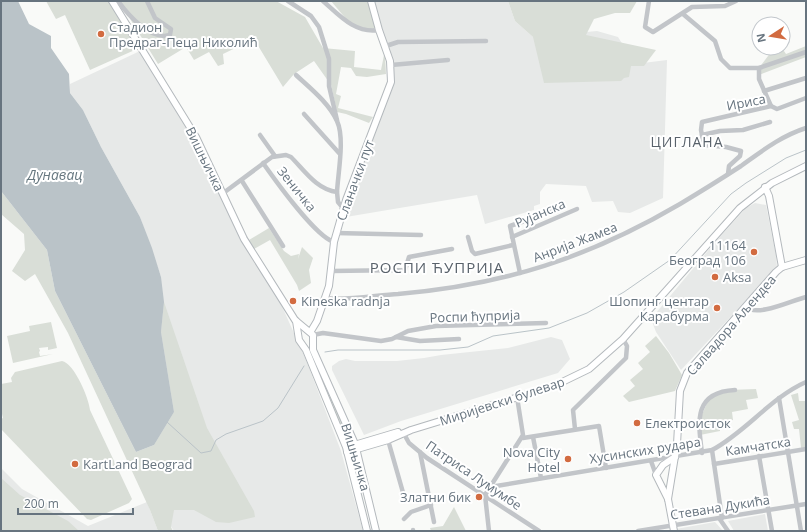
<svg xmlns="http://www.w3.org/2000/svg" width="807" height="532" font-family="'Open Sans',sans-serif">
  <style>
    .built { fill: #e7e9e8 }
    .green { fill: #d9ded7 }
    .water { fill: #bac3c8 }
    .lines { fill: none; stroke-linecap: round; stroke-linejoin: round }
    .stream { stroke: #bac3c8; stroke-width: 1 }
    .secondary-casing { stroke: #b4b9bd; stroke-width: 8 }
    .street { stroke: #c2c5c9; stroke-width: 4.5 }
    .secondary { stroke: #fff; stroke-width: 6 }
    .poi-dot { fill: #d26b40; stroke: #fff; stroke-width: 1.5 }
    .labels { text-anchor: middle; stroke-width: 4; stroke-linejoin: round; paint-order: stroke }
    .poi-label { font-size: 13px; fill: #67747f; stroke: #fff; text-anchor: start }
    .street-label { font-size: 13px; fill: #67747f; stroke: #fff }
    .neighbourhood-label { font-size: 14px; letter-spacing: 1px; fill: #59626b; stroke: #fff }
    .water-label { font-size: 14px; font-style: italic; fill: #677880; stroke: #fff }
    .quarter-label { font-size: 15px; letter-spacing: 1px; fill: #59626b; stroke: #fff }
  </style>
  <rect width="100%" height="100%" fill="#f9faf8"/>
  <g class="built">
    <polygon points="371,1 508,1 515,21 533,37 597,31 618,37 635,64 667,60 663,198 630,213 618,212 613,201 592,202 586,186 546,184 540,192 540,204 534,206 534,210 485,224 477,195 340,218 392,75"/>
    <polygon points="140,51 186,123 221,194 276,293 306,360 341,451 363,531 174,531 155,501 152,491 161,277 140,217 101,147 83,110 70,93 70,84"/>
    <polygon points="755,203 766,205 776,255 777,267 681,370 656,332 651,319 716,241 746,208"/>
    <polygon points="551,337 562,340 570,359 558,373 401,421 364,435 332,370 332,366 339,361 346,359 355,361 397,361 424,358 441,355 508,348"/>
    <polygon points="1,468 22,489 88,526 147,502 158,531 1,531"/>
    <polygon points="765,514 768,531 734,531 728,521"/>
    <polygon points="715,522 723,531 676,531 676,529"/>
  </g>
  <g class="green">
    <polygon points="46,1 109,1 137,49 90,70 65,15 56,19"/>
    <polygon points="119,1 276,1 305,17 323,48 355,51 354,67 381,70 384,55 385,55 386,74 367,77 356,76 351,68 341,67 336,94 341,96 338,108 373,117 369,123 346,114 337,112 331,85 314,61 294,74 283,87 254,39 223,54 224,64 218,66 209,52 194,60 186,47 158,64"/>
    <polygon points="331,1 368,1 377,30 352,26"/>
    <polygon points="508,1 637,1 630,13 615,13 594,19 586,35 656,50 644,66 631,66 629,77 624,78 621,81 544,83 533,37 515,21"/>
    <polygon points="806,46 806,57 759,75 759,68 774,48 782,48 786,54"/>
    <polygon points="1,191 47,250 55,291 136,452 154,445 174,412 161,332 164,302 207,428 254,511 255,517 229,523 216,522 194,510 174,510 171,527 173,531 158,531 150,510 68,333 35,274 25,281 12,271 25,250 24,234 1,214"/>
    <polygon points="269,228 284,251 291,256 299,254 298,259 302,247 313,258 309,270 311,283 299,291 297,285 270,240 254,249 249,240"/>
    <polygon points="51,322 57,348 48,350 48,347 39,348 40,351 39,352 40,356 53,354 13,363 7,336 30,331 29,326"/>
    <polygon points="656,336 669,353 682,375 675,391 629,402 623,396 635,386 630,380 643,369 638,363 650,352 645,346"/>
    <polygon points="310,347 310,348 348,434 345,435 308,348"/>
    <path d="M 62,361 C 74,363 89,398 90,410 L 132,499 L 129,503 L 91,520 L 87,519 L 1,429 L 1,419 L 3,418 L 1,410 L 1,384 L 12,382 L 11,378 L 15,372 Z"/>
    <polygon points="756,389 758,398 746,400 748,409 732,412 733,420 720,423 720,431 700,435 699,422 709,398 729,390"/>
    <polygon points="798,393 799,401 806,401 806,447 801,448 799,429 794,429 792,422 799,420 791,395"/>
    <polygon points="1,478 20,495 68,521 79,531 1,531"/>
    <polygon points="454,507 466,531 431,531 430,528 443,526"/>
  </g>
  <polygon class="water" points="1,1 18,1 29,24 51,36 51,48 69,74 70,93 83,110 101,147 140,217 152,248 161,277 164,302 161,332 174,412 154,445 136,452 55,291 47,250 1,191"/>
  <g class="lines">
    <g class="stream">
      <polyline points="325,352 338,350 440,350 468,347 493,336 549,328 587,313 624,292 670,260 731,194 746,183 786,158 806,150"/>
      <polyline points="167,422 201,453 211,451 216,440 226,434 263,421 278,408 304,366"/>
    </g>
    <defs>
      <g id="secondary">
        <polyline points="112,1 196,137 244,239 295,320 313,335 313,350 355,444 376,531"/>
        <polyline points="765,187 769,196 782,267"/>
        <polyline points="296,321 299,340 306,350 346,447 367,531"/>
        <polyline points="311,331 317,321 329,286 334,242 346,200 391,82 390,61 379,30 371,1"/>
        <polyline points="351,446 398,432"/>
        <polyline points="347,452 388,440 411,430 554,386 589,369 623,339 740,208 772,183 806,166"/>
        <polyline points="668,499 677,444 680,391 687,373 776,272 782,267 806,260"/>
        <polyline points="674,531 668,499 656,475 663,465 675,457"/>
      </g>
    </defs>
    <use href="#secondary" class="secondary-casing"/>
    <g class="street">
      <path d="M 118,1 C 128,15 151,41 170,35 L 171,29 L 155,18 L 147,1"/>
      <polyline points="288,1 311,16 319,27 329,59 329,86 337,120"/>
      <path d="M 323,1 C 339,15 355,34 379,30"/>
      <polyline points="649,1 645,27 653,32 692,7 725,6 736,1"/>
      <polyline points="683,14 715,41 721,59 730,68 759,68 806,52"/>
      <polyline points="386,46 398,42 486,41"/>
      <polyline points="391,65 448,60"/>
      <polyline points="759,68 759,79 771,106"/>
      <path d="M 296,75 C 310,88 329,103 337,121 C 345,138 338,173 337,192"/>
      <polyline points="764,91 806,78"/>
      <polyline points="304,114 339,153"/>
      <polyline points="260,135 275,156"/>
      <polyline points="702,135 720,131 743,130 770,122"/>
      <path d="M 263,163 C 275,180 316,237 334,242"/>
      <polyline points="728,174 729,166 740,156 741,151 726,147 704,145 701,130 702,122 771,106 777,109 806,98"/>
      <polyline points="242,181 283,246"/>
      <path d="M 222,194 L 272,157 L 286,155 L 291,157 C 304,170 317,190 337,192 L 338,202 L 343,208"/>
      <polyline points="336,233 421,235"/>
      <polyline points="468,237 472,251 475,254 513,245"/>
      <polyline points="512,237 577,209"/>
      <polyline points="331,271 405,270 409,257 452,249"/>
      <polyline points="520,273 510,226 559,209"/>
      <path d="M 326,298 C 344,301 378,295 398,294 C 504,285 588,258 680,204 C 700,192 721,179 741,166 C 762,151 781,136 806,128"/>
      <path d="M 745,307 C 759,317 790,301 806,297"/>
      <polyline points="313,335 323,333 381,341 392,339 408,331 436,326 546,323"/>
      <polyline points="396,337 420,341 459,339"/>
      <polyline points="779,398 801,531"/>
      <polyline points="575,429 573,410 626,358 627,346 623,339"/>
      <polyline points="403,432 409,443 427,458 539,531"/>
      <polyline points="533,437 541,478"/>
      <polyline points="523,438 599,426 606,468"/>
      <polyline points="388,440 404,496"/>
      <polyline points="712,450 722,518"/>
      <polyline points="420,452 434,522"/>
      <path d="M 702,453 C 698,422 693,392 735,390"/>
      <polyline points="759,456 772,531"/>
      <polyline points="651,461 656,475"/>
      <polyline points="714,464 806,449"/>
      <path d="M 490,487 L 712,450 C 746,432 770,398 806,382"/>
      <polyline points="719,518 728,531"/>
      <polyline points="404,519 411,512 431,505"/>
      <polyline points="413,530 413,531"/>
      <polyline points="489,531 485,495 523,435 517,397"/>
      <polyline points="638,531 806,504"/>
    </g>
    <use href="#secondary" class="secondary"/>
  </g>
  <g class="poi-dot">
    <circle cx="101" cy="34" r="4"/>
    <circle cx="754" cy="252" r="4"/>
    <circle cx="715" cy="277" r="4"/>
    <circle cx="293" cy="301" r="4"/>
    <circle cx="717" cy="308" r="4"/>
    <circle cx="637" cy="423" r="4"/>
    <circle cx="568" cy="459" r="4"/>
    <circle cx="75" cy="464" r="4"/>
    <circle cx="479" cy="497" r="4"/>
  </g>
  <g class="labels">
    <g class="poi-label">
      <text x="109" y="32">Стадион<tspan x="109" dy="15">Предраг-Пеца Николић</tspan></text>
      <text x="746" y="250" text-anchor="end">11164<tspan x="746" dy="15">Београд 106</tspan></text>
      <text x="723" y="282">Aksa</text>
      <text x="301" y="306">Kineska radnja</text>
      <text x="709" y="306" text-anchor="end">Шопинг центар<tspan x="709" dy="15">Карабурма</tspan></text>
      <text x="645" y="428">Електроисток</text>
      <text x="560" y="457" text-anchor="end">Nova City<tspan x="560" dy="15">Hotel</tspan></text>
      <text x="83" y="469">KartLand Beograd</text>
      <text x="471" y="502" text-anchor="end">Златни бик</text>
    </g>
    <g class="street-label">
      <text transform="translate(746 102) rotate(-11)" y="5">Ириса</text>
      <text transform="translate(205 159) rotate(64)" y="5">Вишњичка</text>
      <text transform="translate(355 180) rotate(-70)" y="5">Сланачки пут</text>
      <text transform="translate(297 189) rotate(51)" y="5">Зеничка</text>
      <text transform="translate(540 213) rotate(-23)" y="5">Рујанска</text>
      <text transform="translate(575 242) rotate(-21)" y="5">Анрија Жамеа</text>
      <text transform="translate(475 316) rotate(-2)" y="5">Роспи ћуприја</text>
      <text transform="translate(731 325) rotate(-49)" y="5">Салвадора Аљендеа</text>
      <text transform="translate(502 401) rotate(-18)" y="5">Миријевски булевар</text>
      <text transform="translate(758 446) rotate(-9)" y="5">Камчатска</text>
      <text transform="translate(645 450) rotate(-9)" y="5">Хусинских рудара</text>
      <text transform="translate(356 457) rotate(73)" y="5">Вишњичка</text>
      <text transform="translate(474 475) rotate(34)" y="5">Патриса Лумумбе</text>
      <text transform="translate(720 507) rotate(-9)" y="5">Стевана Дукића</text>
    </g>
    <g class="neighbourhood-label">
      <text x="687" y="147">ЦИГЛАНА</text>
    </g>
    <g class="water-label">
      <text x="55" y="180">Дунавац</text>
    </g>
    <g class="quarter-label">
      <text x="437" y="273">РОСПИ ЋУПРИЈА</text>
    </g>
  </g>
  <rect width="807" height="532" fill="none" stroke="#67747f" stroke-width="4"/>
  <g transform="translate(771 36) rotate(258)"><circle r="19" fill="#ffffff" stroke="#c2c7cc"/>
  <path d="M0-3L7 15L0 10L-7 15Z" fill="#d26b40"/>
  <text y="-6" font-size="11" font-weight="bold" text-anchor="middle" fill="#67747f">N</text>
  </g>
  <path d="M18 508v6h115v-6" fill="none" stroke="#67747f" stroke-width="2"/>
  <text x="24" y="508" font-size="12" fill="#67747f" stroke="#ffffff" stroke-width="3" paint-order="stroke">200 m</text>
</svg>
